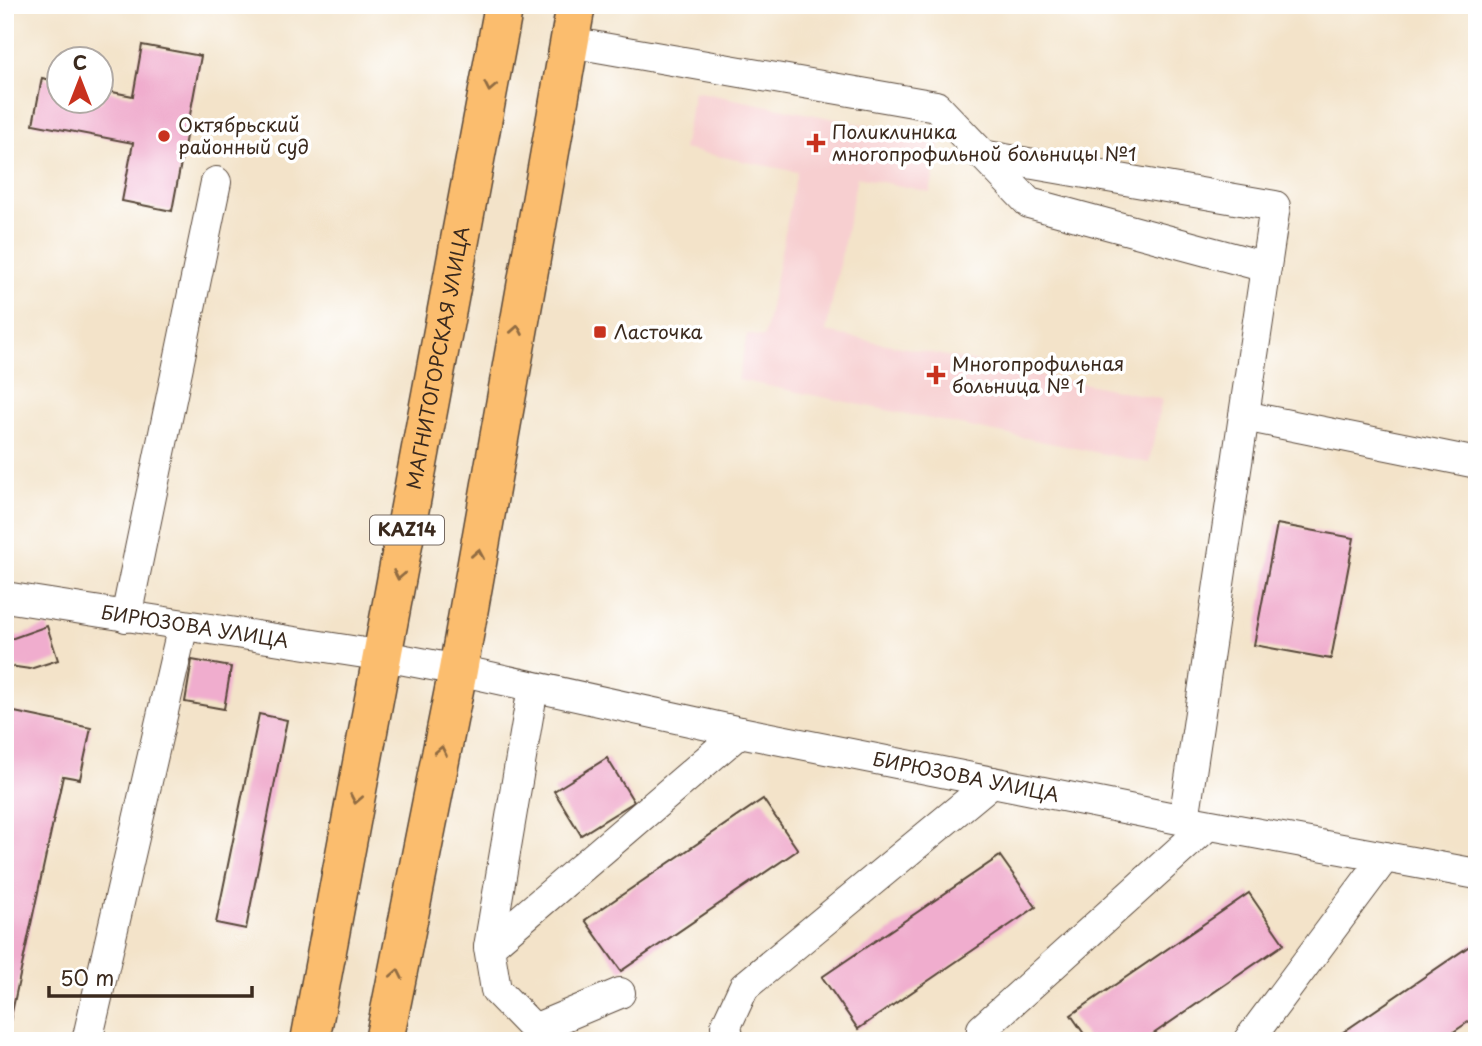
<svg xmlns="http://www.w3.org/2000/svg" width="1482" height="1046" font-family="'Playpen Sans',sans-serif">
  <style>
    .built { fill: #f7cfd0 }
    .building { fill: #f0adce }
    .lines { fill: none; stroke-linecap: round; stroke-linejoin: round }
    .minor-casing { stroke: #574638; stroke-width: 32 }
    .major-casing { stroke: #574638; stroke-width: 41 }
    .minor { stroke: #fff; stroke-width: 30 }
    .major { stroke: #fbbd6e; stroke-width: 38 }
    .oneway { stroke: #916c42 }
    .poi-dot { fill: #c8321e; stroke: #fff; stroke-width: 2.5 }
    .labels { text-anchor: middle; stroke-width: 7; stroke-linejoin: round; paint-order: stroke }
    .shield { fill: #fff; stroke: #766a62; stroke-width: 2 }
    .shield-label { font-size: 18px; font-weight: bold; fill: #3b2a1e }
    .poi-label { font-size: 19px; fill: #3b2a1e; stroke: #fff; text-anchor: start }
    .street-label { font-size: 19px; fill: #3b2a1e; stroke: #fff }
  </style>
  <rect width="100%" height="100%" fill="#fff"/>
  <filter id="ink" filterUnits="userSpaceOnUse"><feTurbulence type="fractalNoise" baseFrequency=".0143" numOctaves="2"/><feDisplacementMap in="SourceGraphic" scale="14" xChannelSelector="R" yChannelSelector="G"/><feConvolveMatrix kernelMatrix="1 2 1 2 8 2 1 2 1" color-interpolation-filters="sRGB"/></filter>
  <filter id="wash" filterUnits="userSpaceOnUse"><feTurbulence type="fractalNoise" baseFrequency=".00686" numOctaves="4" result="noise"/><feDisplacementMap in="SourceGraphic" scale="28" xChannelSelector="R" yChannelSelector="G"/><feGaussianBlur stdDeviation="1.57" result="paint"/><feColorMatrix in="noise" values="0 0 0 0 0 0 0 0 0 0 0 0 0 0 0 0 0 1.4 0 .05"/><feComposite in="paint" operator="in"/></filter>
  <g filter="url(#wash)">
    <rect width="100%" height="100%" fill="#f3e3c9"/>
    <polygon class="built" points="694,91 941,140 930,192 857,177 826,332 1162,399 1149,463 738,380 747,334 764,337 797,172 683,149"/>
    <g id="blocks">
      <g class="building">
        <polygon points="142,45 201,56 172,211 122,201 133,143 33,124 42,78 60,82 60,102 102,102 102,90 133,96"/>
        <polygon points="1277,524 1354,538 1331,659 1254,645"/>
        <polygon points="47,626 58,660 30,669 9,666 5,653 5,641"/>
        <polygon points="192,660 231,667 224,709 185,702"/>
        <polygon points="5,710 91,728 80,779 63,776 6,1040"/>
        <polygon points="259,714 287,720 246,929 216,923"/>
        <polygon points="607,758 634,802 581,835 554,791"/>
        <polygon points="763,799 798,850 621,971 585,920"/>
        <polygon points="1000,856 1036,907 858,1029 822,977"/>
        <polygon points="1249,893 1284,944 1143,1041 1089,1041 1071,1015"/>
        <polygon points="1477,941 1477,1016 1440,1041 1330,1041"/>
      </g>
    </g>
  </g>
  <g filter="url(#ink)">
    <use href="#blocks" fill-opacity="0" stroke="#574638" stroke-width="2"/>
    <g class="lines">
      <defs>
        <g id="minor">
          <polyline points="569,42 936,106 1029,203 1266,267 1184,820"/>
          <polyline points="982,155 1275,206 1266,267"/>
          <polyline points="1244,416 1477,463"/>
          <path id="s1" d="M 5,597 L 384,656 L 458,670 L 740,732 L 1184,820 L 1477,874"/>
          <polyline points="126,617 216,182"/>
          <polyline points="489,947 533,687"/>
          <polyline points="620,993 534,1029 496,990 489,947 740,732"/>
          <polyline points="87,1041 183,625"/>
          <polyline points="729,1041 726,1026 744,987 992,782"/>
          <polyline points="981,1041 982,1029 1208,825"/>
          <polyline points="1248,1041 1385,857"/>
        </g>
        <g id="major">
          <path id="s2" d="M 310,1041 L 504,5"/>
          <polyline points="384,1041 458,670 576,5"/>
        </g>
      </defs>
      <use href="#minor" class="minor-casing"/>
      <use href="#major" class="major-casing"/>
      <use href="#minor" class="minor"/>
      <use href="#major" class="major"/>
    </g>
    <defs><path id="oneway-chevron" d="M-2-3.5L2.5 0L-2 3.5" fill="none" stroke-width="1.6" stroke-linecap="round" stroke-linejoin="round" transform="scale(1.75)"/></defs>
    <g class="oneway">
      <use href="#oneway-chevron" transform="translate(490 87) rotate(101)"/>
      <use href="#oneway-chevron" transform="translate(517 330) rotate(-80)"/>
      <use href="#oneway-chevron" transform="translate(478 554) rotate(-80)"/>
      <use href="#oneway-chevron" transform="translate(399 575) rotate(101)"/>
      <use href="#oneway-chevron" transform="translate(441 751) rotate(-79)"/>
      <use href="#oneway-chevron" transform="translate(356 799) rotate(101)"/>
      <use href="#oneway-chevron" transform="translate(397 974) rotate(-79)"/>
    </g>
  </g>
  <g class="poi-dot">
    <circle cx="164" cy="136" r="7"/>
    <path d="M812.5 132.5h7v7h7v7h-7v7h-7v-7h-7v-7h7z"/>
    <rect x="593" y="325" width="14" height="14" rx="3.5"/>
    <path d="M932.5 364.5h7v7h7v7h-7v7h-7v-7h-7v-7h7z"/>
  </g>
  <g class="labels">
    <rect class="shield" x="370" y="515.5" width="74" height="29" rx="5"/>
    <g class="shield-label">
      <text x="407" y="536">KAZ14</text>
    </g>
    <g class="poi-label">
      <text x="178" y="132">Октябрьский<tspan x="178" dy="22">районный суд</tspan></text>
      <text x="832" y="139">Поликлиника<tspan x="832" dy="22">многопрофильной больницы №1</tspan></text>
      <text x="614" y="339">Ласточка</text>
      <text x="952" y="371">Многопрофильная<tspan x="952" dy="22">больница № 1</tspan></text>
    </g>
    <g class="street-label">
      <text dy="7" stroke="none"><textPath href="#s2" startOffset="695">МАГНИТОГОРСКАЯ УЛИЦА</textPath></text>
      <text dy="7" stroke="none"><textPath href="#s1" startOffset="192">БИРЮЗОВА УЛИЦА</textPath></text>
      <text dy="7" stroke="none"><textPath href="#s1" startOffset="978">БИРЮЗОВА УЛИЦА</textPath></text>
    </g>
  </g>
  <rect width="1482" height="1046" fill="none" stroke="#fff" stroke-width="28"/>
  <g transform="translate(80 80)"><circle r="33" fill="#ffffff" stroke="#b1aaa5" stroke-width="2"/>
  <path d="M0-5L12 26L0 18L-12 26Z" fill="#c8321e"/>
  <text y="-10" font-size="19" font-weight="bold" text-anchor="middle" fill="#3b2a1e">С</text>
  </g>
  <path d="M49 986v10h203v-10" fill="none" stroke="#3b2a1e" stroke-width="3.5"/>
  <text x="60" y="986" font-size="21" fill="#3b2a1e" stroke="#ffffff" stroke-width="5" paint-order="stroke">50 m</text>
</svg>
